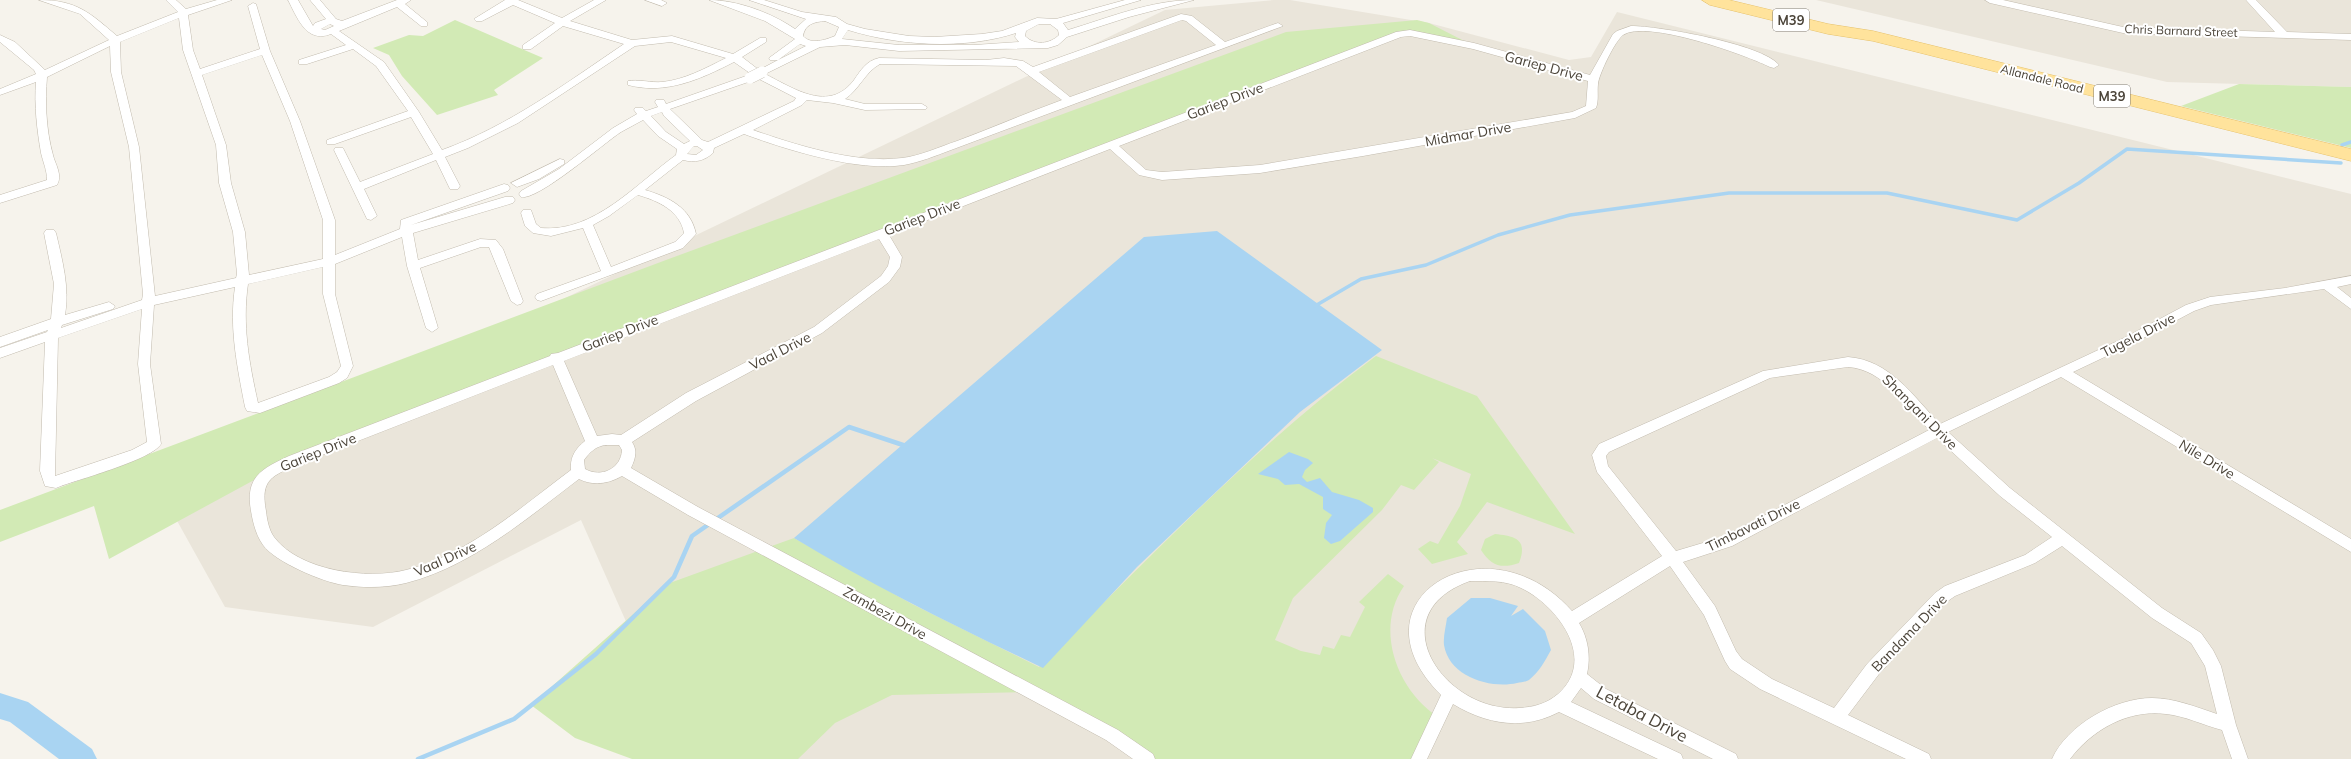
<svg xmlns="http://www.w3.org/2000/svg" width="2351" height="759" font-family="Mulish,sans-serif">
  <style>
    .residential { fill: #eae5da }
    .green { fill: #d2eab5 }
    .water { fill: #a9d4f2 }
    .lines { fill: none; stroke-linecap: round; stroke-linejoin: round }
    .stream-far1 { stroke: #a9d4f2; stroke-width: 3.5 }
    .stream { stroke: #a9d4f2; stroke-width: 4.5 }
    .river { fill: #a9d4f2; fill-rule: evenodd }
    .minor-casing { stroke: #c2bbae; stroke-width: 1 }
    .primary-casing { stroke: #e6c16a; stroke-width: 1 }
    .minor { fill: #fff; fill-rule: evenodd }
    .primary { fill: #ffe39c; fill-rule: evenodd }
    .minor-bridge-casing { stroke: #c2bbae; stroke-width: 12; stroke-linecap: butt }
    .minor-bridge { stroke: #fff; stroke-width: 11 }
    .labels { text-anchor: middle; stroke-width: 4; stroke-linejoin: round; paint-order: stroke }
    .far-street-label { font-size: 12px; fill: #4b4439; stroke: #fff }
    .shield { fill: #fff; stroke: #817c74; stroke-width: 1 }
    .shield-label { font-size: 13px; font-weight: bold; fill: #4b4439 }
    .street-label { font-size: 14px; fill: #4b4439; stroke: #fff }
    .near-street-label { font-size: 17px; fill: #4b4439; stroke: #fff }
  </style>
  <rect width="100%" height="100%" fill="#f6f3ec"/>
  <g class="residential">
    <polygon points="1274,0 1290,0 1429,23 1569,60 1591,57 1617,12 2351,194 2351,759 687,759 581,520 373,627 225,607 161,492 1165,10"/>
    <polygon points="1816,0 2351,0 2351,87 2167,82"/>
  </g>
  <g class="green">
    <polygon points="455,20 543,58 494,90 498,95 437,115 402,76 389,55 373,48 409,35 423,36"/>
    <polygon points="1417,20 1429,23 1474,46 1398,34 276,468 109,559 94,506 0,542 0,510 666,260 1286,32"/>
    <polygon points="2239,84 2351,87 2351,148 2181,106"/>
    <path d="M 1376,356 L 1477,396 L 1575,534 L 1487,502 L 1457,542 L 1468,554 L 1432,564 L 1418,549 L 1430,541 L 1438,544 L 1460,506 L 1471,474 L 1432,458 L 1439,462 L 1414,490 L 1401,485 L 1382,510 L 1293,598 L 1275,640 L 1301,651 L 1320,655 L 1323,646 L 1334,649 L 1341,635 L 1350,637 L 1365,607 L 1359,602 L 1388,574 L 1404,586 C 1374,629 1397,690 1438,717 L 1418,759 L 1146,759 L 1031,692 L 892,695 L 835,723 L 798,759 L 632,759 L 575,738 L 531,705 L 667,584 L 794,538 L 912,604 L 1039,667 C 1148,560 1253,447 1376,356 Z"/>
    <path d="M 1495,534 C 1516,536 1528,540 1519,563 C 1501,569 1491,566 1481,550 L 1485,539 Z"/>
  </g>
  <g class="water">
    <path d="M 1217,231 L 1382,350 L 1300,412 L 1137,567 L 1043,668 C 959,628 875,587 794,538 L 1144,237 Z"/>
    <polygon points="1289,452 1308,459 1313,463 1305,470 1302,477 1307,482 1320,478 1332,492 1359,500 1373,508 1373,512 1340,541 1331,544 1324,538 1326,523 1332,515 1323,509 1323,497 1299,484 1285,485 1278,479 1258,474"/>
    <path d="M 1471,598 L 1490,598 L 1518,606 L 1511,616 L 1523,609 L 1545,631 L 1551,650 C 1545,661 1539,672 1529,680 C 1526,682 1521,682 1517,683 C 1491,689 1449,677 1444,645 C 1443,637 1446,626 1447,618 Z"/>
  </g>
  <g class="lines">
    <g class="stream-far1">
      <polyline points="2342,145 2351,142"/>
      <polyline points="1315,306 1361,279 1426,265 1498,235 1570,215 1729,193 1887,193 2017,220 2079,183 2127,149 2341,163"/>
    </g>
    <polyline class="stream" points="418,759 514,719 596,654 674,577 692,536 849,427 906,446"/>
    <polygon class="river" points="0,693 28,702 92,749 97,759 59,759 10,722 0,719"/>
    <defs>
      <g id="minor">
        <path d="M 39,0 C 77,0 90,13 117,36 L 178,12 L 166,0 L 176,0 L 186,9 L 217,0 L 232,0 L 188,15 L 193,50 L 200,69 L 260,49 L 248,6 L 253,3 L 256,4 L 270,51 L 300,121 L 335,220 L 335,255 L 400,229 L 401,220 L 504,184 L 508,185 L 510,188 L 508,191 L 411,225 L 505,197 L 513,197 L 515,200 L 513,203 L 413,233 L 418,260 L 480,239 L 496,240 L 503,249 L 523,301 L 521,304 L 517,305 L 511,301 L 489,247 L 481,247 L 420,268 L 438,328 L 432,332 L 426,328 L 407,266 L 402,237 L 335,264 L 335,294 L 353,366 L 347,378 L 339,383 L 260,413 L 247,411 L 245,407 C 237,366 229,328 235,287 L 154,305 L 150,364 L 161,444 C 153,459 80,479 61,486 L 56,488 L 45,486 L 40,471 L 45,342 L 0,358 L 0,348 L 47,332 L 48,330 L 0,347 L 0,337 L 51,319 L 54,284 L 44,233 L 46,230 L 54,230 L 56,233 C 62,259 70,288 65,315 L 109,302 L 115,306 L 113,309 L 62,325 L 61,328 L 142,300 L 143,294 L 129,147 L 111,72 L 110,46 L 47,77 C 45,102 46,130 53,155 C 55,164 63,175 57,185 L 0,203 L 0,195 L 47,180 C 47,170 43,162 41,153 C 37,130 34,105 36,82 L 0,95 L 0,89 L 36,74 L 34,70 L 0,42 L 0,35 L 15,42 L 45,70 L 109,40 L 80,14 ZM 179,18 L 183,50 L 216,145 L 219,183 L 233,232 L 237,274 L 236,278 L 155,296 L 139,147 L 121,72 L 120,42 ZM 262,55 L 290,121 L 323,220 L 323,259 L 249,275 L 245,232 L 231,183 L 226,145 L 202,75 ZM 323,267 L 323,294 L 341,366 L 337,372 L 329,377 L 258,403 C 249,362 242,325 248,284 ZM 142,309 L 138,364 L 147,442 L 132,450 L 55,476 L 58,338 Z"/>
        <path d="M 288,0 L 298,0 L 313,26 L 315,23 L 326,19 L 310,0 L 320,0 L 336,19 L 342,21 L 397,0 L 411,0 L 405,4 L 427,22 L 427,26 L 421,26 L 397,7 L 339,31 L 384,62 L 419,112 L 442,150 C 509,126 566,83 624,44 L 563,26 L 531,49 L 523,49 L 523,45 L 555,23 L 513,5 L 482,21 L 476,21 L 474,19 L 505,0 L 518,0 L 562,18 L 594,0 L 606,0 L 570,21 L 632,40 L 672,36 L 733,54 L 760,38 L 766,38 L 766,42 L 742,57 L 759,70 L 778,60 L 770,60 L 769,58 L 795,39 L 765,21 L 709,0 C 737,0 772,13 795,29 L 806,19 L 749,0 L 764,0 L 802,12 L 836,17 L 847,24 L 865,29 L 909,36 L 934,37 L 982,34 L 1002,31 L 1037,18 L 1056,19 L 1125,0 L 1141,0 L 1063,23 L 1068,30 C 1108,18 1151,0 1194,0 L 1129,17 L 1067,37 L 1058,45 L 1048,48 L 899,51 L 845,45 L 820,47 L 765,74 C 795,89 829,113 854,80 C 861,70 866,61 879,58 L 986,60 L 1004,58 L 1023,61 L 1033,67 L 1181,14 L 1192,16 L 1225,42 L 1275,24 L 1278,23 L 1283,26 L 951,150 C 935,156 920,162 904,165 C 858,172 787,150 744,134 L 714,148 L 713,153 C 704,161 695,163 683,160 L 645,190 C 669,197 691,208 696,234 L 683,248 L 541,301 L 537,300 L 535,297 L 537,294 L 601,271 L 583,228 L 551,236 L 533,233 L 525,226 L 521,213 L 523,210 L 531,210 L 536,224 L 541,228 C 594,233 637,183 676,155 L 677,149 L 658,136 L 643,120 C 636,124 628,128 621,132 C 604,143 538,201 521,197 L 519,194 L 521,191 L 559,169 L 613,128 L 637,114 L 634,110 L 635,108 L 643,108 L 646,111 L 658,107 L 655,102 L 656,100 L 664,100 L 666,104 L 746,76 L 754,76 L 754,80 L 670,109 L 702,140 L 708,142 L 794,101 L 796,98 L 757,78 L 734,62 C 701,79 666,95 628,85 L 628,81 C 637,79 652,83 662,82 C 684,80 706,68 726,58 L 671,42 L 635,46 L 518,123 L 468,148 L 445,157 L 460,186 L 458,189 L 450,189 L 436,160 L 364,189 L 377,216 L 371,220 L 367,219 L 334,150 L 335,148 L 343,148 L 360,182 L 433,154 L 411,117 L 335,144 L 327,144 L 327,140 L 408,111 L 376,66 L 353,49 L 307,64 L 299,64 L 299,60 L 346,45 L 331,34 C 306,44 297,17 288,0 ZM 1182,20 L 1186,21 L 1216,45 L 1070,97 L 1039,72 ZM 825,21 L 839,27 L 835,36 C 825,40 811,45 803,36 C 805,24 814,22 825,21 ZM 330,24 L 334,26 L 325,30 L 321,29 ZM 1039,24 L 1050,24 L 1058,30 L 1059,35 C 1050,44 1035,46 1025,36 L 1026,31 ZM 848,30 C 900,46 964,50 1016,33 L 1015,37 L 1019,42 L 974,45 L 899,45 L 842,39 ZM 800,44 L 806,46 L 778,60 ZM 880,64 L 1016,66 L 1062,100 C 1026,113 992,128 957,141 C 939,147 920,156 902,158 C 856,164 796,145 753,130 L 802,105 L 807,100 L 833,103 L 865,110 L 926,109 L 927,107 L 922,104 L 865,104 L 845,99 C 859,90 865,72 880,64 ZM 662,112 L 664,116 L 690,141 L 684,144 L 666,132 L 651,116 ZM 694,146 L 697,146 L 703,150 L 696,155 L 687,154 ZM 638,195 C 659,201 680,211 684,233 L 675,242 L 611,267 L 593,225 L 609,216 Z"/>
        <polygon points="645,0 661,0 667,3 662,6"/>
        <polygon points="1985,0 2003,0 2123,27 2275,32 2246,0 2256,0 2287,32 2351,34 2351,40 2123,33 1990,3"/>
        <path d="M 1631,26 C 1659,26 1762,44 1779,65 L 1774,68 L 1770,67 C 1746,55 1646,19 1623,35 C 1615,41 1599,74 1598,84 C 1597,92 1599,100 1596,108 L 1575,118 L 1363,156 L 1260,173 L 1162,180 L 1139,175 L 1110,149 L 889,235 L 902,257 L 900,267 L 889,282 L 822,333 L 696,401 L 632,442 C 638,451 635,459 631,468 L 698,507 L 1118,730 L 1153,754 L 1155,759 L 1133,759 L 1106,740 L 688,515 L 622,476 C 608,484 593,486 579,479 C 526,519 472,566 406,583 C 386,588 364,588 343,585 C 323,582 275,562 263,545 C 256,535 253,523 251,511 C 245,477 261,469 289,456 L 550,356 L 551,354 L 558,353 L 1396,32 L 1410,30 L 1474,43 L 1590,75 L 1613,34 L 1617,31 ZM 1410,36 L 1473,49 L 1588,81 L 1586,106 L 1572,112 L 1260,165 L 1162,172 L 1146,170 L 1119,146 L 1401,37 ZM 879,239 L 890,257 L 888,266 L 881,276 L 814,327 L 686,393 L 621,435 L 612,434 L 597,436 L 564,361 ZM 553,365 L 585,441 C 575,449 570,457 571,470 C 521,507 468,555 406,570 C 368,580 299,571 274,537 C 269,530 267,520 266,511 C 260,479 272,476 299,464 ZM 606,445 L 619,445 L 622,450 C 621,469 601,478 585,469 L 584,460 C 590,452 596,446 606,445 Z"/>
        <polygon points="560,159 564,160 564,164 539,179 517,187 511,183"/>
        <path d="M 2351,276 L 2351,284 L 2337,287 L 2351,298 L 2351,309 L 2324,289 L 2211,305 L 2194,311 L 2132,344 L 2073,372 L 2351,539 L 2351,552 L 2061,377 L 1948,432 L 2010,488 L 2162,608 L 2201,633 L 2213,650 L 2221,666 L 2236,725 L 2248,759 L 2232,759 L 2222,730 C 2203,725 2185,716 2166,714 C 2128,709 2092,730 2070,759 L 2052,759 C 2067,725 2115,698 2152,698 C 2174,698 2196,707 2217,714 L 2205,666 L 2191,643 L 2152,618 L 2062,546 L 2035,563 L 1955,596 L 1945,603 L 1879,674 L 1848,715 L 1929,754 L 1931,759 L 1906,759 L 1760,689 L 1730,669 L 1725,661 L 1704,615 L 1670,566 L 1579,623 C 1588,638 1591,656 1587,674 L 1606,689 L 1736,754 L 1738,759 L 1713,759 L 1594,699 L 1581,688 L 1571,702 L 1681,754 L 1683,759 L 1658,759 L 1559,712 C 1523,731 1486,724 1453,704 L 1427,759 L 1411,759 L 1441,695 C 1345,600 1487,515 1572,611 L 1662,556 L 1597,472 L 1592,455 L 1599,444 L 1763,371 L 1848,357 C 1890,360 1913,396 1940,424 L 2124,338 L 2186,305 L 2210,297 L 2285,288 ZM 1848,367 C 1883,369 1907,406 1929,430 L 1723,537 L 1676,551 L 1608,466 L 1606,456 L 1609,452 L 1770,378 ZM 1937,438 L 2000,496 L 2052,537 L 2025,555 L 1945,586 L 1935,593 L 1867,664 L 1834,708 L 1772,679 L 1742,659 L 1736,651 L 1715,606 L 1683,562 L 1732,546 ZM 1470,581 C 1486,581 1506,580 1521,588 C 1557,605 1598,659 1558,694 C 1546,704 1534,707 1519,708 C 1444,713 1377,614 1470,581 Z"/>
      </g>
      <polygon id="primary" points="1702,0 1729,0 1828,24 1873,31 2351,149 2351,161 1873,41 1828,34 1710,5"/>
    </defs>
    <use href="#minor" class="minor-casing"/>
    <use href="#primary" class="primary-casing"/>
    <use href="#minor" class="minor"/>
    <use href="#primary" class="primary"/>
    <defs>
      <polyline id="minor-bridge" points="750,78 762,72"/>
    </defs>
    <use href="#minor-bridge" class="minor-bridge-casing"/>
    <use href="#minor-bridge" class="minor-bridge"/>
  </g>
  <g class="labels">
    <g class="far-street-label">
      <text transform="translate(2181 31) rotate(2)" y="4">Chris Barnard Street</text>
      <text transform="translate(2042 79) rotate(14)" y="4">Allandale Road</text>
    </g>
    <g class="shield">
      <rect x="1773" y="9" width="36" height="22" rx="3"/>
      <rect x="2094" y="85" width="36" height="22" rx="3"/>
    </g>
    <g class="shield-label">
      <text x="1791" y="25">M39</text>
      <text x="2112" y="101">M39</text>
    </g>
    <g class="street-label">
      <text transform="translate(1544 66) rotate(15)" y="5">Gariep Drive</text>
      <text transform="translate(1225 101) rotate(-21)" y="5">Gariep Drive</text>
      <text transform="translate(1468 134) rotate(-10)" y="5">Midmar Drive</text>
      <text transform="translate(922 217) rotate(-21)" y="5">Gariep Drive</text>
      <text transform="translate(620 333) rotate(-21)" y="5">Gariep Drive</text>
      <text transform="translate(2138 335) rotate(-27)" y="5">Tugela Drive</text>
      <text transform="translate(780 351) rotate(-27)" y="5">Vaal Drive</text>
      <text transform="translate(1920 412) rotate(45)" y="5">Shangani Drive</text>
      <text transform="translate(318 452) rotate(-22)" y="5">Gariep Drive</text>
      <text transform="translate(2207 459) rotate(31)" y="5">Nile Drive</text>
      <text transform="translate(1753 525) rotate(-26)" y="5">Timbavati Drive</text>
      <text transform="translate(445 559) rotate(-24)" y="5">Vaal Drive</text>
      <text transform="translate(885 613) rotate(29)" y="5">Zambezi Drive</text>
      <text transform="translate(1909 633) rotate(-46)" y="5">Bandama Drive</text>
    </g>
    <g class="near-street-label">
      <text transform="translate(1642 714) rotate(28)" y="6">Letaba Drive</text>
    </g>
  </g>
</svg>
